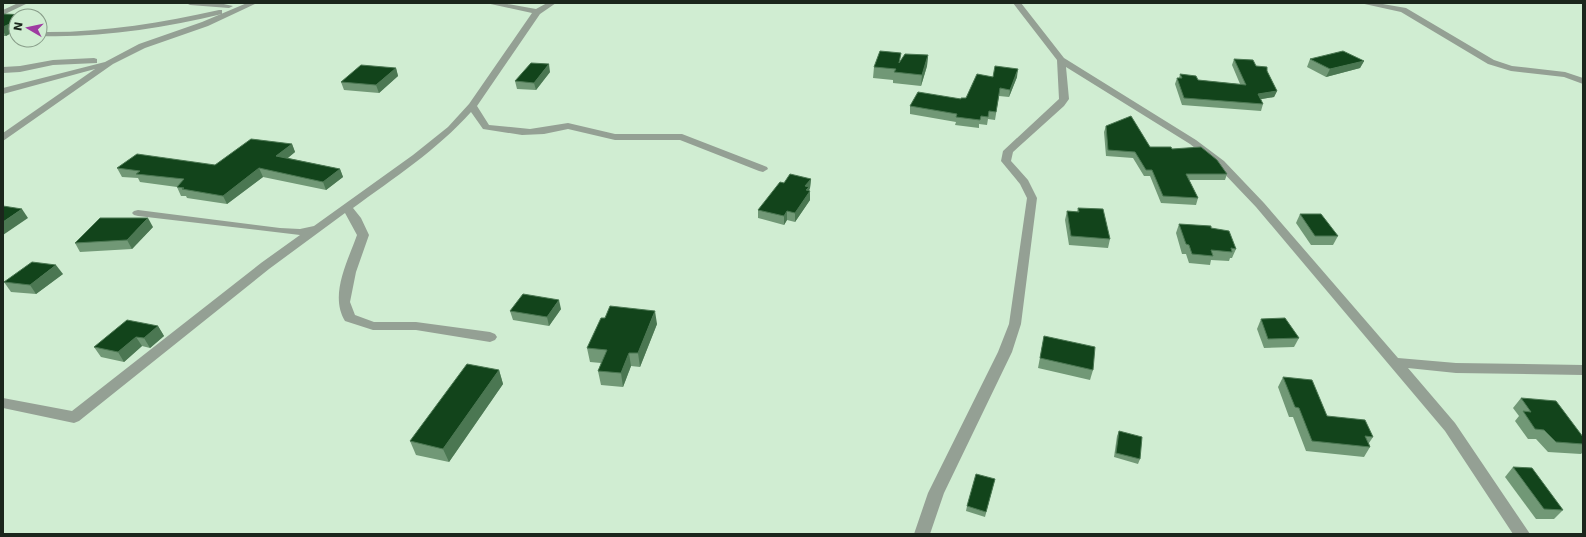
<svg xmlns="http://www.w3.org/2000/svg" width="1586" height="537" font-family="'DejaVu Sans',sans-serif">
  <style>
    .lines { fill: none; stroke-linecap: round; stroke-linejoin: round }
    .street { fill: #94a094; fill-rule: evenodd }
    .wall { fill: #719876 }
    .shaded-wall { fill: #4b7752 }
    .building { fill: #12441b; stroke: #4b7752 }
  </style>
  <rect width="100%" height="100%" fill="#d0edd2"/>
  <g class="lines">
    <g class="street">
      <polygon points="18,3 28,3 3,15 3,10"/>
      <polygon points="186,3 219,3 233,6 229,8 190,5"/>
      <polygon points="247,3 257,3 208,26 145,48 113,64 3,141 3,133 95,69 3,94 3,88 105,62 139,44 202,22"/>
      <path d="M 486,3 L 502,3 L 536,9 L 547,3 L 556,3 L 540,14 L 477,106 L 489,125 L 530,129 L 568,123 L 615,134 L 682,134 L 767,167 L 768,169 L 763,172 L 759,171 L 680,140 L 615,140 L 568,129 L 544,134 L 522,135 L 483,129 L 471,112 C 437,150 394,178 353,208 L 361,218 L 369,235 L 356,272 L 350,302 L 355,315 L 374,322 L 416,322 L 490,332 L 495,334 L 497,337 L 495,340 L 490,342 L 416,330 L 373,330 L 345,321 C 329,295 348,261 357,235 L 345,213 L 269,269 L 79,421 L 74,423 L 3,408 L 3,398 L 72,411 L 261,263 L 300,235 L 138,216 L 134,215 L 132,213 L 134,211 L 138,210 L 280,228 L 300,229 L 314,226 L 413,155 L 448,127 L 469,104 L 532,13 Z"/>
      <polygon points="1013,3 1021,3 1064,58 1196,140 1224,161 1264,203 1398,358 1456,363 1583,365 1583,375 1456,373 1408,368 1455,423 1530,534 1513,534 1445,431 1256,207 1216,165 1190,144 1066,67 1069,99 1064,106 1013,152 1011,161 1028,180 1037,198 1021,324 1012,352 944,493 930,534 914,534 928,493 998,352 1009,324 1027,198 1020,184 1001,161 1003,151 1059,99 1057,60"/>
      <polygon points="1360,3 1377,3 1406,8 1494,60 1512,66 1565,72 1583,78 1583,84 1564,77 1511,71 1488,64 1401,12"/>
      <path d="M 219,10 L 222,10 L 222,14 C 162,28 101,38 40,36 L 40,32 C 101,33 160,23 219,10 Z"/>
      <polygon points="94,58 97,59 97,63 53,65 20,72 3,73 3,67 20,66 53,60"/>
    </g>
  </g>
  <g class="wall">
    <polygon points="3,14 28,15 28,16 16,16 16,30 6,36 3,36"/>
    <polygon points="928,55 927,66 921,86 893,83 893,80 873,78 874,67 900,62"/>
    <polygon points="1234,59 1256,66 1267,71 1277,91 1274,97 1261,99 1263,104 1261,111 1182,105 1175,84 1177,78 1179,78 1180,74 1198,80 1240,84 1232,65"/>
    <polygon points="1310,59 1364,61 1360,68 1326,77 1307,67"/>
    <polygon points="396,68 398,76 379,93 344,90 341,82"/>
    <polygon points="550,72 536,90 517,89 515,81"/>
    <polygon points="993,77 1017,77 1009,97 999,96 995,120 988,119 987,125 979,124 979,128 955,125 956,122 910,114 910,106 961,99 966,98"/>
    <polygon points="1106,126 1150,147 1172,149 1227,174 1225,180 1189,180 1198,198 1196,205 1161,203 1150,176 1144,176 1133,158 1106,156 1104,132"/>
    <polygon points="292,144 295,152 288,158 340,169 343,177 326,190 263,177 227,204 187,198 186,196 181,196 177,187 140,182 138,178 122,177 117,168 215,165"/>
    <polygon points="811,179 810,188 809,191 810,191 810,200 795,222 787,220 784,225 758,218 758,210 784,183"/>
    <polygon points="1078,208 1110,239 1108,248 1069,245 1065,220 1067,211 1077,212"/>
    <polygon points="1300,214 1338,236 1333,245 1311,245 1296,223"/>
    <polygon points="1179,224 1211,228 1236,249 1232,258 1230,258 1229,261 1211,260 1210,265 1189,263 1186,254 1182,254 1176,233"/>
    <polygon points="153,227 132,249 80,252 75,243"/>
    <polygon points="63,274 36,294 11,292 4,282"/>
    <polygon points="561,309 549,326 513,320 510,311"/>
    <polygon points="1261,319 1299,338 1294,347 1264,348 1257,329"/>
    <polygon points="657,324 640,367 631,366 623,387 601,385 598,371 601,363 590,362 587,348"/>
    <polygon points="158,326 164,336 150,348 142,346 124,362 101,357 94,347"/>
    <polygon points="1044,336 1093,370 1090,380 1038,368"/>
    <polygon points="499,370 503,384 449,462 416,455 410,441"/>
    <polygon points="1283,377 1327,416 1373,437 1369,443 1370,447 1364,457 1306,451 1293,417 1289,417 1278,387"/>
    <polygon points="1521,398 1583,437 1583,452 1581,454 1548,452 1536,439 1528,439 1515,421 1519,416 1513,408"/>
    <polygon points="1119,431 1140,459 1138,464 1114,457 1117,436"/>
    <polygon points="1513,467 1563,510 1554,519 1536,519 1505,477"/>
    <polygon points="995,479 985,517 966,511 967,506"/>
  </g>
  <g class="shaded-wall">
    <polygon points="16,21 16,30 6,36 3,31 3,27"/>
    <polygon points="928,55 927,66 921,86 922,75"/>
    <polygon points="1364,61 1360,68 1326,77 1330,69"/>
    <polygon points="549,64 550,72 536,90 534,83"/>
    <polygon points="396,68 398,76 379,93 376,85"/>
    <polygon points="1018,69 1017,77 1009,97 1010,90"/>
    <polygon points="1277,91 1274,97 1256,100 1258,94"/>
    <polygon points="292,144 295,152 280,164 276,156"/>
    <polygon points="259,168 263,177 227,204 223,196"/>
    <polygon points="340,169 343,177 326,190 323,182"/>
    <polygon points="811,179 810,188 809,190 809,194 810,191 810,200 795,222 795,213 805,186"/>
    <polygon points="22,209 28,218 3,235 3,222"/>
    <polygon points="787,211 787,220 784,225 784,216"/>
    <polygon points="148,218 153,227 132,249 127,240"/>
    <polygon points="56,265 63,274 36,294 30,285"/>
    <polygon points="559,300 561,309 549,326 547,317"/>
    <polygon points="655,311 657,324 640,367 638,353"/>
    <polygon points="158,326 164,336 150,348 144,338"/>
    <polygon points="136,337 142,346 124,362 118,352"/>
    <polygon points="629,353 631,366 623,387 621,373"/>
    <polygon points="499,370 503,384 449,462 443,449"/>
  </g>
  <g class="building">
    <polygon points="3,14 28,15 25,16 16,16 16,21 3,27"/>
    <polygon points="880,51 901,53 899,63 905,54 928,55 922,75 894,72 896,69 874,67"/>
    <polygon points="1343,51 1364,61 1330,69 1310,59"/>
    <polygon points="1234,59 1253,60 1256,66 1267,67 1267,71 1277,91 1258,94 1263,104 1184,98 1177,78 1182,78 1180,74 1196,76 1198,80 1246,85"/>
    <polygon points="531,63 549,64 534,83 515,81"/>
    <polygon points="361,65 396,68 376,85 341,82"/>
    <polygon points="995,66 1018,69 1010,90 1000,88 996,112 989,111 988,117 981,116 980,120 956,117 957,114 910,106 918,92 961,99 961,98 966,98 977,74 993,77"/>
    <polygon points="1131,116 1150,147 1171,147 1172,149 1201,147 1217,160 1227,174 1186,174 1198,198 1163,196 1152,170 1146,170 1135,152 1108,150 1106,126"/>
    <polygon points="251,139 292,144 276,156 340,169 323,182 259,168 223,196 182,189 184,188 177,187 184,179 136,174 140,171 117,168 137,154 215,165"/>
    <polygon points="790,174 811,179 805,186 809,187 806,190 810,191 795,213 787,211 784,216 758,210 780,182 784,183"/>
    <polygon points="3,206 22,209 3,222"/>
    <polygon points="1078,208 1103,209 1110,239 1071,236 1067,211 1079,212"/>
    <polygon points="1300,214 1321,214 1338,236 1315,236"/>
    <polygon points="100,218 148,218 127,240 75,243"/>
    <polygon points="1179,224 1211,226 1211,228 1229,231 1236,249 1231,248 1232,252 1211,250 1213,256 1192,254 1189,245 1186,244"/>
    <polygon points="32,262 56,265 30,285 4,282"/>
    <polygon points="523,294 559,300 547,317 510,311"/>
    <polygon points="610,306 655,311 638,353 629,353 621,373 598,371 607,350 587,348 601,318 605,318"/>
    <polygon points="1285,318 1299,338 1268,339 1261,319"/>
    <polygon points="127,320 158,326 144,338 136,337 118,352 94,347"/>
    <polygon points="1044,336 1095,347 1093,370 1040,358"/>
    <polygon points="467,364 499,370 443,449 410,441"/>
    <polygon points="1283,377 1312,380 1327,416 1365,420 1373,437 1365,436 1370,447 1312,441 1299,408 1295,407"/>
    <polygon points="1521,398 1556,401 1583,437 1583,444 1556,442 1544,430 1535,429 1523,411 1531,412"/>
    <polygon points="1119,431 1142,437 1140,459 1116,453"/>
    <polygon points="1513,467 1532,468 1563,510 1544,509"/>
    <polygon points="976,474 995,479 986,512 967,506"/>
  </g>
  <rect width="1586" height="537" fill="none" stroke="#1b261c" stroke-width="8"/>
  <g transform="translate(28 28) rotate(279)"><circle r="19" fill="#d0edd2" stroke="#889d89"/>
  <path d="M0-3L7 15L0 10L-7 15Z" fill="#9e3ba1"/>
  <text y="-6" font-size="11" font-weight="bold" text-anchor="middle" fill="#1b261c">N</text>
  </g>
</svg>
